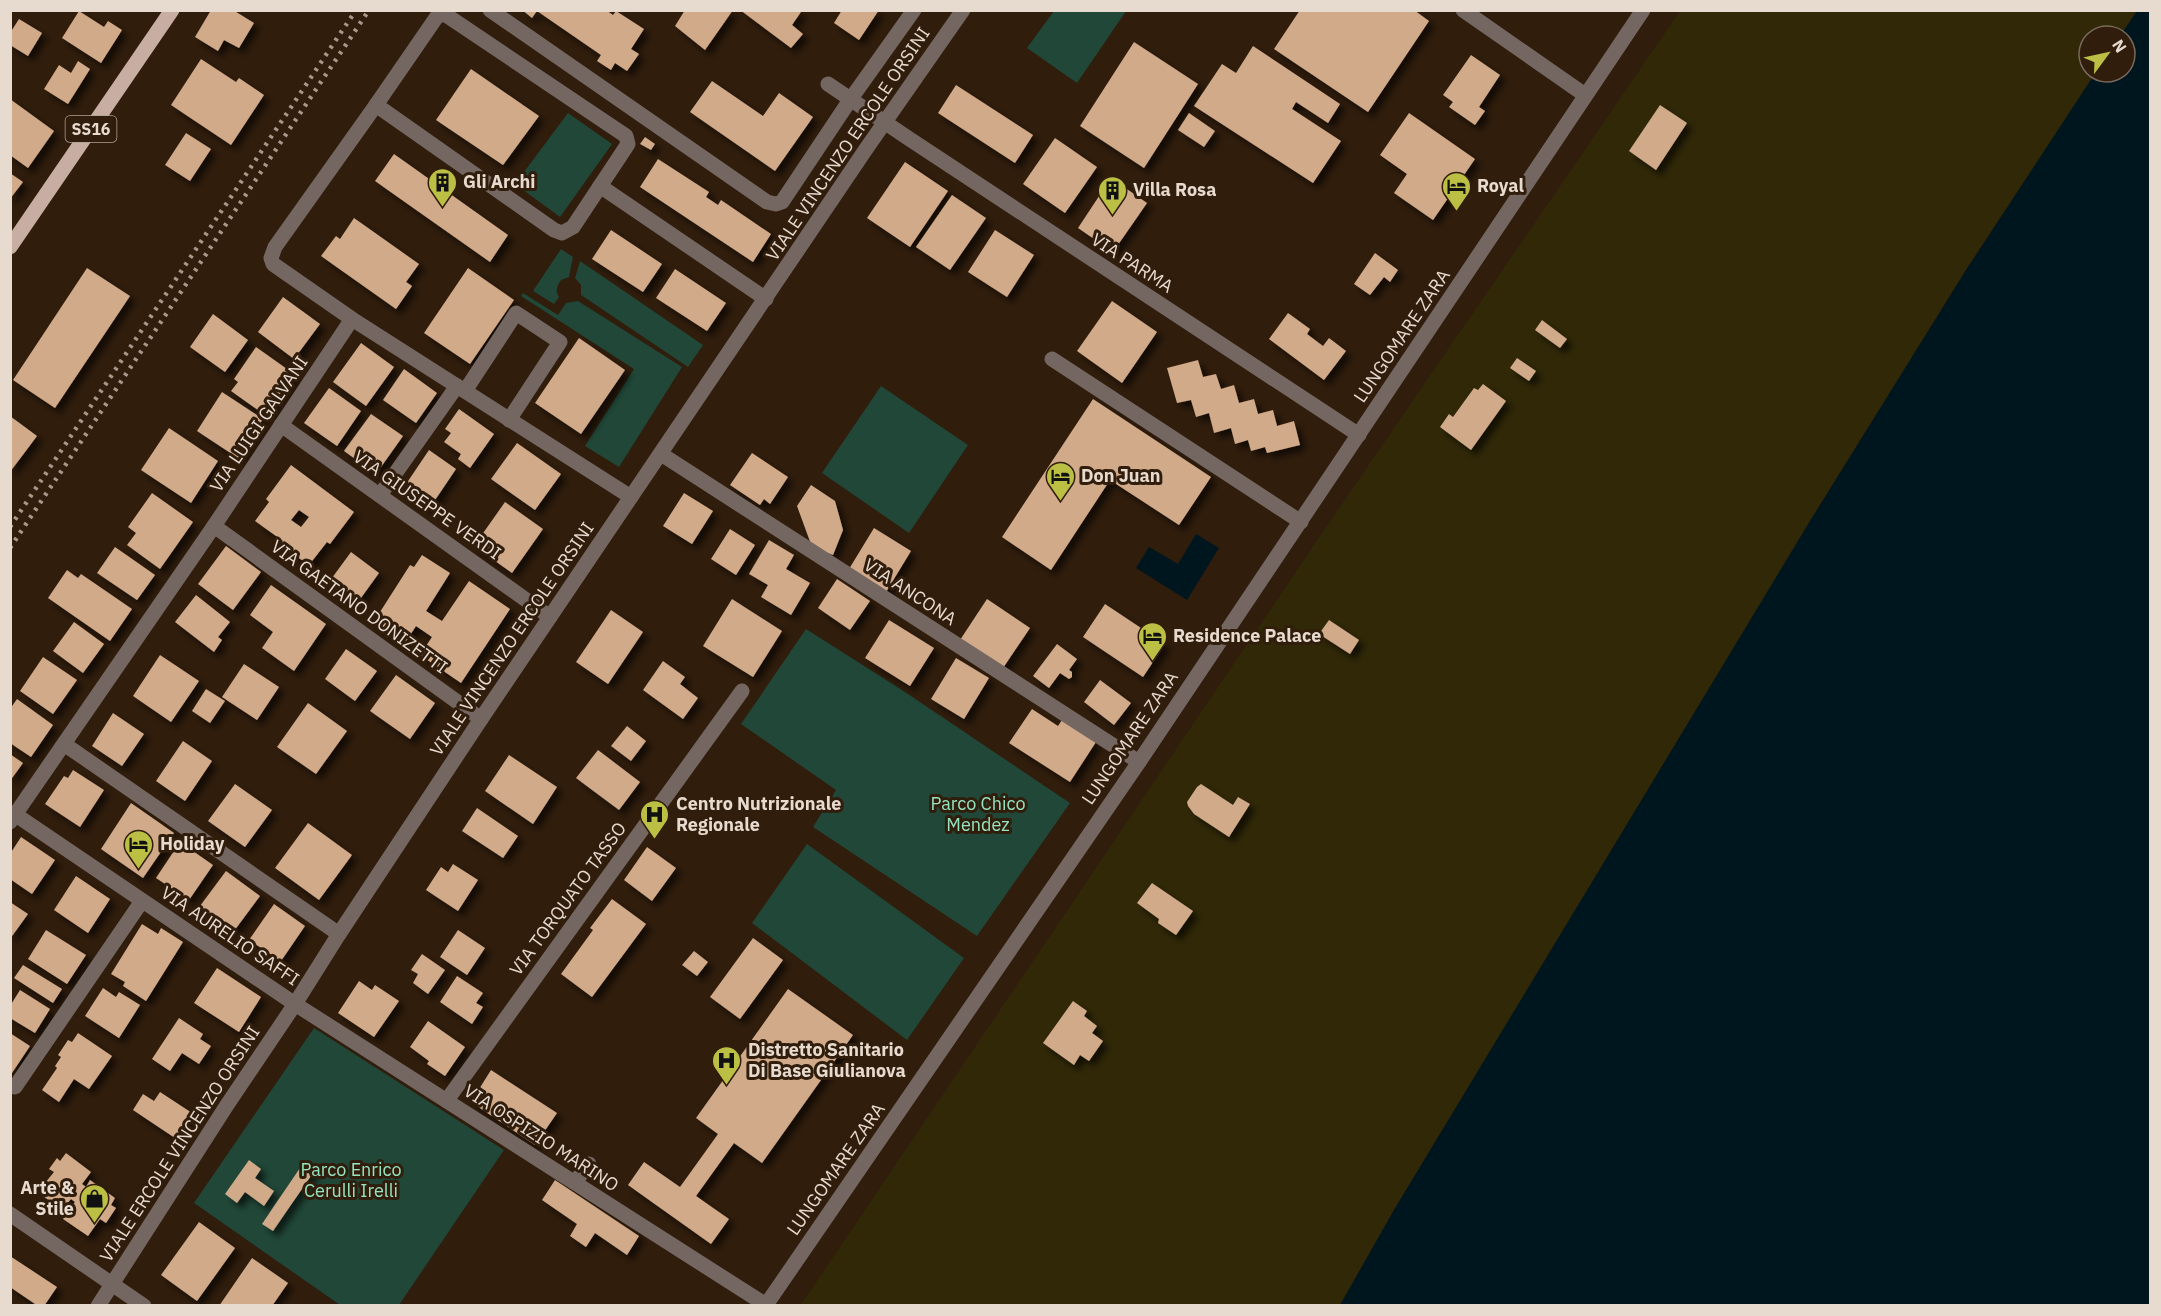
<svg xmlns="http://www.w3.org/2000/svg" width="2161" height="1316" font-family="'IBM Plex Sans',sans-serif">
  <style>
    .green { fill: #204737 }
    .sand { fill: #302807 }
    .water { fill: #00161f }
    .building { fill: #d1aa8a; fill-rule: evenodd; filter: url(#shadow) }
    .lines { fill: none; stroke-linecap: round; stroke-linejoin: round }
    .minor { stroke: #746762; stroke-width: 15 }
    .major { stroke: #c7ada2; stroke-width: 15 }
    .rail { stroke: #a7988b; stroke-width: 4.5; stroke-dasharray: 3 6; stroke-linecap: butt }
    .labels { text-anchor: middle; stroke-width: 6; stroke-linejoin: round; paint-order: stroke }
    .shield { fill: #301d0c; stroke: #b0a194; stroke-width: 1.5 }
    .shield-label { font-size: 16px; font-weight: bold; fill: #e7dacf }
    .street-label { font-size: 18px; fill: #e7dacf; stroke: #301d0c }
    .poi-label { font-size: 18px; font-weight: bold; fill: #e7dacf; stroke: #301d0c; text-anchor: start }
    .park-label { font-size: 18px; fill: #95e4c1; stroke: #301d0c }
  </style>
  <defs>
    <filter id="shadow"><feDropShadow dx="5.5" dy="5.5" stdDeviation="3" flood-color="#0009"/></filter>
  </defs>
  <rect width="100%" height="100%" fill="#301d0c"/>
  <g class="green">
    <polygon points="1054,11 1126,11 1077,83 1027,48"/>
    <polygon points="568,113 612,144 560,217 515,184"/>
    <path d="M 561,249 L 573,257 L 569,277 L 561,280 C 557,286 555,291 559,297 L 554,304 L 533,291 Z"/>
    <polygon points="580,261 703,345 688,367 581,295 581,285 575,278"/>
    <polygon points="523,293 558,315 566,303 578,301 682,367 619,467 585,446 634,369 521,296"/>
    <polygon points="881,386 968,445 909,533 822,473"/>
    <polygon points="806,629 902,690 1070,803 977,936 813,827 836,790 741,724"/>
    <polygon points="807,844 964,958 907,1040 752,923"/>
    <polygon points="314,1028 504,1150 399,1305 340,1305 194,1203"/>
  </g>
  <polygon class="sand" points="1680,11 2137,11 2120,36 2089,36 2089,72 2096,72 1966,270 1810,521 1394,1210 1340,1305 800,1306 1322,533"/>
  <g class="water">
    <polygon points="2137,11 2150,11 2150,1305 1340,1305 1394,1210 1810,521 1966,270 2096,72 2125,72 2125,36 2120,36"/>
    <polygon points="1196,534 1219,548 1187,600 1136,568 1149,547 1178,564"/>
  </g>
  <g class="building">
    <polygon points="211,10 233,10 254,23 239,48 224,40 218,51 195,37"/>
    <polygon points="522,10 606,10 613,15 616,11 644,29 631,49 639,54 627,71 615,63 611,70 597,61 601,55 537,11 532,18"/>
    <polygon points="685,10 733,10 705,50 675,26"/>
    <polygon points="740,10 799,10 801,12 792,25 803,34 791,48"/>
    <polygon points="842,10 879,10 859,40 834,23"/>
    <polygon points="1300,10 1414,10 1429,21 1368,112 1274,49"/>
    <polygon points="79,11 104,27 108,21 122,30 101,63 62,38"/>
    <polygon points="19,19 42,33 28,56 10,45 10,33"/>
    <polygon points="1134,42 1198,84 1144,168 1080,126"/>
    <polygon points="1253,46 1340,104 1328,123 1296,102 1292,109 1341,141 1313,183 1194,106 1222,64 1236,73"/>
    <polygon points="1471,55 1500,75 1479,107 1485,111 1475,125 1449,107 1453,102 1443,95"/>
    <polygon points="201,59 236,82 239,78 264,95 231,145 171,105"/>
    <polygon points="78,61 90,69 68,104 44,89 59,65 71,73"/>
    <polygon points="471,69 539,116 503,165 436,120"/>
    <polygon points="712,81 763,116 779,93 813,117 775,171 690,112"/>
    <polygon points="956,85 1033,135 1015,163 938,113"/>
    <polygon points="10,99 54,131 28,168 10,155"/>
    <polygon points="1660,105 1687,123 1656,170 1629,151"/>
    <polygon points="1189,113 1215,131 1204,147 1178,130"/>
    <polygon points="1409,113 1475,159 1433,220 1394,193 1407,174 1380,155"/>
    <polygon points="186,133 211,149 190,181 165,165"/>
    <polygon points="645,137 655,144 651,150 640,144"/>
    <polygon points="1055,138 1097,167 1065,213 1023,184"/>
    <polygon points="394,154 508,235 490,262 375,181"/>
    <polygon points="658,159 709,192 706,197 718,205 721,200 771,234 753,262 640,187"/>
    <polygon points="905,162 948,191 910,247 867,218"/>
    <polygon points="10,173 23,182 10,199"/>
    <polygon points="1111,178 1147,203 1113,252 1078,228"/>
    <polygon points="952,195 986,218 950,270 916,247"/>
    <polygon points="354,218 419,264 406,282 412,286 396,309 321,256 336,236 340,239"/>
    <polygon points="611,230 662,264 643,292 592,259"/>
    <polygon points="995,230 1034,255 1007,297 968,272"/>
    <polygon points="1375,253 1398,270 1390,282 1384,277 1370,295 1354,284"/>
    <polygon points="87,268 130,296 55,408 13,380"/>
    <polygon points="468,268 514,300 470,364 424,333"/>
    <polygon points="675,269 726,303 707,331 656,298"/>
    <polygon points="283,297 320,324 294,359 258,332"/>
    <polygon points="1112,301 1157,332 1122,383 1077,351"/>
    <polygon points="1288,313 1310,329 1307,334 1323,346 1329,338 1346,351 1324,380 1269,339"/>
    <polygon points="213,314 248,340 225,372 190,347"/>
    <polygon points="1542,320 1567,339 1560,348 1535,330"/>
    <polygon points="579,338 625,370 581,434 535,403"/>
    <polygon points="361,343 394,367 366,406 333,382"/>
    <polygon points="256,347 294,374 265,415 231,391 238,382 234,379"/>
    <polygon points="1517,358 1536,371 1529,381 1510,368"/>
    <polygon points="1198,360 1203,377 1216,374 1221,389 1234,385 1239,403 1254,399 1258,414 1273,410 1277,426 1294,421 1300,445 1267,453 1265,447 1251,451 1248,440 1235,444 1231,428 1214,433 1209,413 1196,417 1191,400 1177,403 1167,368"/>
    <polygon points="404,369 437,393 416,423 383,400"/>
    <polygon points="1483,384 1506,401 1471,450 1440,427 1449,414 1453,417 1474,388 1478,390"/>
    <polygon points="329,388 361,411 337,446 304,423"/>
    <polygon points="222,392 263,419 238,458 197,431"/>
    <polygon points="1093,399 1211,477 1179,525 1110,480 1051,570 1002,537"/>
    <polygon points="459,409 494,434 470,468 458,459 461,454 444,442 451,433 445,429"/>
    <polygon points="371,414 403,436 376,474 344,451"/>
    <polygon points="10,416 37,436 10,472"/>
    <polygon points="169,428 218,461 191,503 141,470"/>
    <polygon points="517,443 561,474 535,510 491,479"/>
    <polygon points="429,450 456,469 429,509 402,490"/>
    <polygon points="752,453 788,477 770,504 764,499 760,505 730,485"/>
    <path d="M 291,465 L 354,512 L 330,544 L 327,542 L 309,565 L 280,545 L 283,541 L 255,521 L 269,502 L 266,499 ZM 299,510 L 309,517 L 301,527 L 291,520 Z"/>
    <polygon points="811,485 835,501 843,530 833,555 812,547 797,506"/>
    <polygon points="152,493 193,522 160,569 127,545 136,533 128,527"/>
    <polygon points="684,493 713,511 692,544 663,526"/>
    <polygon points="505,502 543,529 512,573 474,546"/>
    <polygon points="874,528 911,551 886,592 849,569"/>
    <polygon points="730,529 755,545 736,575 711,559"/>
    <polygon points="769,540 794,555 786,569 810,583 791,615 761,597 768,585 749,574"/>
    <polygon points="226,546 261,572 233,610 198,584"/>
    <polygon points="115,547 155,575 137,600 97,573"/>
    <polygon points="351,552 379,573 358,602 329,582"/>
    <polygon points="422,555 450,573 426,611 442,621 469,581 510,609 461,683 420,655 432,637 416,626 405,643 373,623 410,565 414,567"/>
    <polygon points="67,570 78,578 81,574 132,609 110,641 48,598"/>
    <polygon points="837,579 870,601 850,630 818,608"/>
    <polygon points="271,585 326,624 294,671 262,648 273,632 250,615"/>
    <polygon points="196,595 230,622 218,637 222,640 214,652 175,622"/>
    <polygon points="732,599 782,631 753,677 703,646"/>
    <polygon points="987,599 1030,628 1003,668 960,640"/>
    <polygon points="1105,604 1165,644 1143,677 1083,637"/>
    <polygon points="611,610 643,632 608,684 576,662"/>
    <polygon points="889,620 934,648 910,686 865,658"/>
    <polygon points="1329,620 1359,640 1350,654 1319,634"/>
    <polygon points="74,622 104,644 83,673 53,651"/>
    <polygon points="1057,644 1077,659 1069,670 1072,672 1072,677 1069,679 1060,673 1049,688 1033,676"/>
    <polygon points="346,649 377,671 355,701 325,679"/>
    <polygon points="160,655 199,681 171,722 133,696"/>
    <polygon points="43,657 77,680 53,714 20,691"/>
    <polygon points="956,658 989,678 964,719 931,699"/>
    <polygon points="663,661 685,677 680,684 698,698 683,719 643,690"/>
    <polygon points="244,664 279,687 257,720 222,697"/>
    <polygon points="396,675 435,703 410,739 370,711"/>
    <polygon points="1100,680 1131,703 1114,725 1084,702"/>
    <polygon points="206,689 225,701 210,723 192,711"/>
    <polygon points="17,699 53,725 31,757 10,743 10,709"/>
    <polygon points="308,703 347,731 316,774 277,747"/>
    <polygon points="1032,709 1058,726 1062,720 1096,742 1070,782 1009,743"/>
    <polygon points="113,713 144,734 122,766 92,746"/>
    <polygon points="627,726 646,741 631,761 611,746"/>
    <polygon points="183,741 212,761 185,801 156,781"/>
    <polygon points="598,750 640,782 619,810 576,778"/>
    <polygon points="10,754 23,763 10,781"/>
    <polygon points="509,755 557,787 533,824 485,791"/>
    <polygon points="73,770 104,790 80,827 45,804 64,776 68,778"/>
    <polygon points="235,784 272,810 245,847 208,821"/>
    <polygon points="1201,784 1233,805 1238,797 1250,804 1229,837 1194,814 1188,806 1187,802 1197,787"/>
    <polygon points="131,803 174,833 143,878 101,849"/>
    <polygon points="477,808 518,836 503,858 462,831"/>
    <polygon points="308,823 352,855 319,900 275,868"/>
    <polygon points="21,837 55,860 32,894 10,879 10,854"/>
    <polygon points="180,842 213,865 189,900 156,878"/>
    <polygon points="647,847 676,868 652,901 624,880"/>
    <polygon points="453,864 478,880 458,911 426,890 441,867 448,872"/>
    <polygon points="226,871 260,896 234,931 200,906"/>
    <polygon points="76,876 110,899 88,933 54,910"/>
    <polygon points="1152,883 1193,911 1176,935 1158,923 1159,919 1137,903"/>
    <polygon points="612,899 646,924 592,997 561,974 593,930 590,928"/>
    <polygon points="10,902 28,914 10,939"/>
    <polygon points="274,904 305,926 281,961 249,940"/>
    <polygon points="142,924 158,934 161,928 183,942 146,1001 123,986 125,982 111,974"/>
    <polygon points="46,930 86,955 67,984 28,959"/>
    <polygon points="458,930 485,948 467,975 440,957"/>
    <polygon points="753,938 783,960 740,1019 710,997"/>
    <polygon points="694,951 708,962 697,976 682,965"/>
    <polygon points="422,954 445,970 428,994 413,983 418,974 411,970"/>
    <polygon points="23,965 62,989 53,1003 14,978"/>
    <polygon points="217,968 261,997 239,1032 194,1003"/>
    <polygon points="457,976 483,993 476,1003 483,1007 472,1024 440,1002"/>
    <polygon points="359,981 372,990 375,985 399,1001 374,1037 338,1013"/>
    <polygon points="103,988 116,997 119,992 140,1005 119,1038 85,1016"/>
    <polygon points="788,989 853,1035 762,1163 734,1143 696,1196 729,1219 711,1244 628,1185 644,1162 680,1187 718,1134 696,1118"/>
    <polygon points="20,990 50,1009 35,1033 10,1018 10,1006"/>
    <polygon points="1073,1001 1087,1011 1084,1016 1097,1026 1092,1033 1103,1041 1089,1061 1080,1055 1074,1065 1043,1043"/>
    <polygon points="179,1018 203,1034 200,1039 211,1046 199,1064 182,1053 170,1071 152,1059"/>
    <polygon points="428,1021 465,1047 445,1076 427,1064 429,1061 410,1047"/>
    <polygon points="10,1033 30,1046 10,1076"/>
    <polygon points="78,1033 112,1056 89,1089 74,1079 59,1102 42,1090 57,1068 55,1066 61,1057 58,1055 68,1040 72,1042"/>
    <polygon points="491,1070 557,1113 535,1145 471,1102"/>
    <polygon points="160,1092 192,1113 175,1138 133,1110 143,1094 154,1101"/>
    <polygon points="66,1153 91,1172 82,1184 86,1187 90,1180 115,1198 111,1205 116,1208 106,1223 100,1219 88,1236 63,1219 75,1202 71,1199 62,1210 43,1196 50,1186 45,1183 54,1172 49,1169 57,1158 60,1161"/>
    <polygon points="249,1160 261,1169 255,1178 274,1191 264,1206 245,1192 237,1203 225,1194"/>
    <polygon points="304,1162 315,1170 273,1231 262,1224"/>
    <polygon points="555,1180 639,1236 627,1255 595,1233 586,1247 570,1236 577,1224 542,1200"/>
    <polygon points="199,1222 235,1248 197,1301 161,1275"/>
    <polygon points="10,1256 57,1287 44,1306 38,1306 10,1287"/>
    <polygon points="252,1258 288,1283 272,1306 219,1306"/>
  </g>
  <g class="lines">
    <g class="minor">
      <polyline points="490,10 767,202 776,204 782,202 850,100 914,10"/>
      <polyline points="1463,10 1585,95"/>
      <polygon points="438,15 446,15 626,136 628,144 573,227 562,233 554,230 376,105"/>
      <polyline points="828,84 908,138 1359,435"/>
      <polyline points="376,105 275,247 271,258 273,264 352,319 631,497"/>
      <polyline points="600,186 766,299"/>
      <polyline points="1052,359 1301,522"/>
      <polyline points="465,391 516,313 560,342 509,420"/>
      <polyline points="281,425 550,617"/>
      <polyline points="661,454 1139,762"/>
      <polyline points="380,495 457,386"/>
      <polyline points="214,526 481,719"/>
      <polyline points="64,744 339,934"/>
      <polyline points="16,815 295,1004 766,1305 1139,762 1643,10"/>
      <polyline points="10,822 214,526 352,319"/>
      <polyline points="15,1087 142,901"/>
      <polyline points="447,1100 742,691"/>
      <polyline points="575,1182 589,1164"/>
      <polyline points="10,1214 144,1306"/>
      <polyline points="98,1306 227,1105 295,1004 339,934 481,719 866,149 963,10"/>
    </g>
    <polyline class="major" points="10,247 172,10"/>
    <g class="rail">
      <polyline points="10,527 356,10"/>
      <polyline points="10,548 369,10"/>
    </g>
  </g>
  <defs>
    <symbol id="building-pin" viewBox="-11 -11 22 30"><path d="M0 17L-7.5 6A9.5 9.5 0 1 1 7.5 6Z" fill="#bbc045" stroke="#301d0c"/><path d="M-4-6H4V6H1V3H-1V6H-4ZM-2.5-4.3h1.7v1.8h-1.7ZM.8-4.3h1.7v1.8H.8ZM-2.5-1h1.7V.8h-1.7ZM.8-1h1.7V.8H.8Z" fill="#111"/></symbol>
    <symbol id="hotel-pin" viewBox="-11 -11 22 30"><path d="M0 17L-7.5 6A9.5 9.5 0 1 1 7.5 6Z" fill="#bbc045" stroke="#301d0c"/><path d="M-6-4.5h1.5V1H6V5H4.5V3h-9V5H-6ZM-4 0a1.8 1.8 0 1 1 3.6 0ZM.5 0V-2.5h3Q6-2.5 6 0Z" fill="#111"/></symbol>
    <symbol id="hospital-pin" viewBox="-11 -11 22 30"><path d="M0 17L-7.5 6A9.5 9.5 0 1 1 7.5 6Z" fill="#bbc045" stroke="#301d0c"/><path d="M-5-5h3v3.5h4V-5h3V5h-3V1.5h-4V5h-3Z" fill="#111"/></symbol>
    <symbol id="shop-pin" viewBox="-11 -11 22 30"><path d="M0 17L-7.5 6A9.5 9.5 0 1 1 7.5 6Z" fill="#bbc045" stroke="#301d0c"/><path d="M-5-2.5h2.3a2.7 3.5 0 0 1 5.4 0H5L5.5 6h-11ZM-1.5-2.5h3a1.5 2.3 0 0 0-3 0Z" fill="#111"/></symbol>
  </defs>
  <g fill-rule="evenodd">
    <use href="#building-pin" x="426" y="166" width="33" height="45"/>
    <use href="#hotel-pin" x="1440" y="170" width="33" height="45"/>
    <use href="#building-pin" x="1096" y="174" width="33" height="45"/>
    <use href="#hotel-pin" x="1044" y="460" width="33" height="45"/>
    <use href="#hotel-pin" x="1136" y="620" width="33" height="45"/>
    <use href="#hospital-pin" x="638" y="798" width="33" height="45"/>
    <use href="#hotel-pin" x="122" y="828" width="33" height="45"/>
    <use href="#hospital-pin" x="710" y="1044" width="33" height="45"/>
    <use href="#shop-pin" x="78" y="1182" width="33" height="45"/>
  </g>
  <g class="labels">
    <rect class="shield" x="65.5" y="116" width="51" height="26" rx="4.5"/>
    <g class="shield-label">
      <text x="91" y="135">SS16</text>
    </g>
    <g class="street-label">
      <text transform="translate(848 144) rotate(-56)" y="6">VIALE VINCENZO ERCOLE ORSINI</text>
      <text transform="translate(1132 263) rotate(33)" y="6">VIA PARMA</text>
      <text transform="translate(1402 336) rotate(-56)" y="6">LUNGOMARE ZARA</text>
      <text transform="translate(259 424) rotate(-56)" y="6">VIA LUIGI GALVANI</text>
      <text transform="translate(427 505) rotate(35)" y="6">VIA GIUSEPPE VERDI</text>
      <text transform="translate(910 592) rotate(33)" y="6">VIA ANCONA</text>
      <text transform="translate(359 607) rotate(36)" y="6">VIA GAETANO DONIZETTI</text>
      <text transform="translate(512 639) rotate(-56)" y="6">VIALE VINCENZO ERCOLE ORSINI</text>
      <text transform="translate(1130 738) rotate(-56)" y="6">LUNGOMARE ZARA</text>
      <text transform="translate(568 899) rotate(-54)" y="6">VIA TORQUATO TASSO</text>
      <text transform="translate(230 936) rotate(34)" y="6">VIA AURELIO SAFFI</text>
      <text transform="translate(541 1138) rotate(33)" y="6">VIA OSPIZIO MARINO</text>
      <text transform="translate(180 1144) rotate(-57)" y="6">VIALE ERCOLE VINCENZO ORSINI</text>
      <text transform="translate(836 1169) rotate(-55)" y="6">LUNGOMARE ZARA</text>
    </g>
    <g class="poi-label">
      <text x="463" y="188">Gli Archi</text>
      <text x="1477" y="192">Royal</text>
      <text x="1133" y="196">Villa Rosa</text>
      <text x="1081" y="482">Don Juan</text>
      <text x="1173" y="642">Residence Palace</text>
      <text x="676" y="810">Centro Nutrizionale<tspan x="676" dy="21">Regionale</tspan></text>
      <text x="160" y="850">Holiday</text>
      <text x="748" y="1056">Distretto Sanitario<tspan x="748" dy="21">Di Base Giulianova</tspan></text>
      <text x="74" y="1194" text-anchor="end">Arte &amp;<tspan x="74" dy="21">Stile</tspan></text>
    </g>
    <g class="park-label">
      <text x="978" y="810">Parco Chico<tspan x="978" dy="21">Mendez</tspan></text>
      <text x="351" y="1176">Parco Enrico<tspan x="351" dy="21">Cerulli Irelli</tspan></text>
    </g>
  </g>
  <rect width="2161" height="1316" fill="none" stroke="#e7dacf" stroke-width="24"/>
  <g transform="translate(2107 54) rotate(57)"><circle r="28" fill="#301d0c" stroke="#79695a" stroke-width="1.5"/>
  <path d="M0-4.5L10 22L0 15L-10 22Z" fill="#bbc045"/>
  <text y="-9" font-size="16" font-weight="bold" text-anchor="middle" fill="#e7dacf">N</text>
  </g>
</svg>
